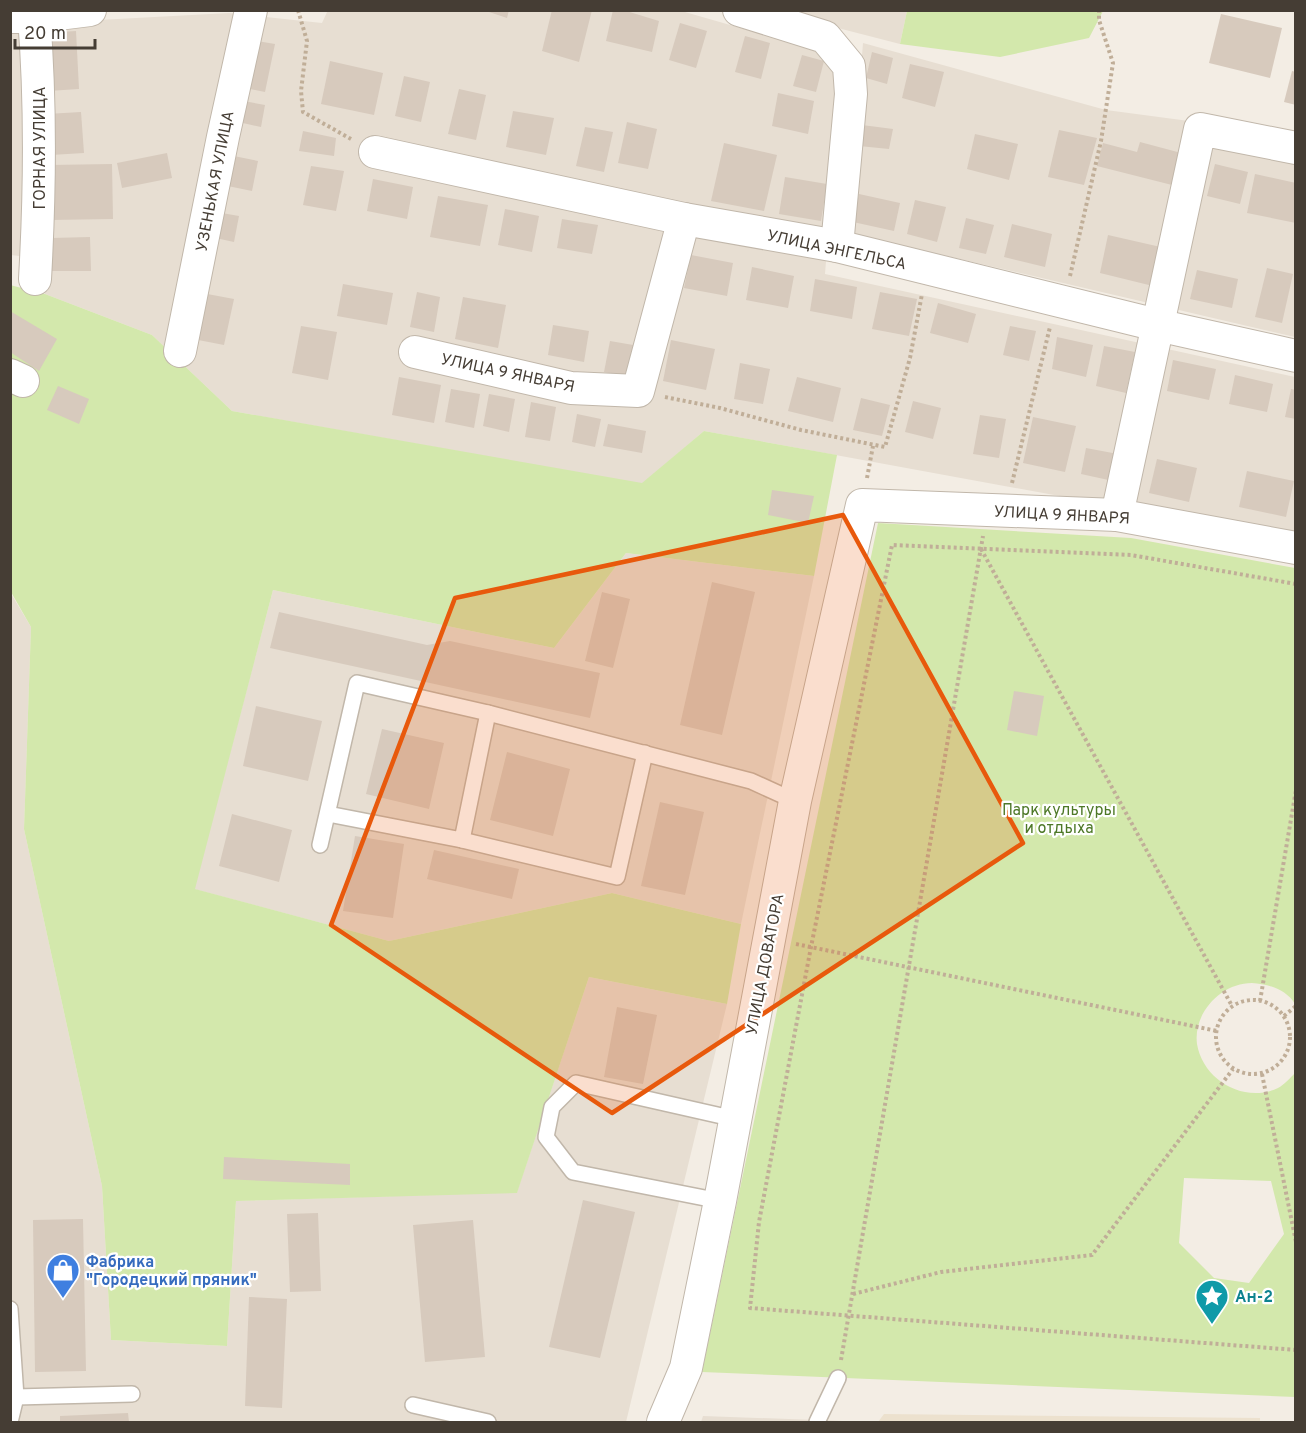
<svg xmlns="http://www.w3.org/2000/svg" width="1306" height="1433" font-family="Overpass,sans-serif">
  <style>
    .residential { fill: #e7ded2 }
    .education { fill: #ece1ce }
    .green { fill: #d3e8ac; fill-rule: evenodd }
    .building { fill: #d7cabd }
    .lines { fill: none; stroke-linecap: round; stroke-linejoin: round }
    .lane-casing { stroke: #c1b7aa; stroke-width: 18 }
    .street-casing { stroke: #c1b7aa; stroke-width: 34 }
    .path { stroke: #c0ae98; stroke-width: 4; stroke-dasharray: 3 3; stroke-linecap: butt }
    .lane { stroke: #fff; stroke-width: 15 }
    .street { stroke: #fff; stroke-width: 32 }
    .marked { fill: #e8590c; fill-opacity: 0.2; stroke: #e8590c; stroke-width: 4.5; stroke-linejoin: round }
    .labels { text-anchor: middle; stroke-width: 4.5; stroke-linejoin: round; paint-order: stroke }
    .street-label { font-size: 16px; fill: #453d34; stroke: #fff }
    .park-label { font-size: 16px; fill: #4d7827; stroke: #fff }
    .shop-label { font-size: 16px; font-weight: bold; fill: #366cbe; stroke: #fff; text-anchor: start }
    .culture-label { font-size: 16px; font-weight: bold; fill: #0d838f; stroke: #fff; text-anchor: start }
  </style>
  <rect width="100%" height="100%" fill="#f3ede4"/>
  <g class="residential">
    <polygon points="328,10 678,10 817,50 841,73 825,274 1295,377 1295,539 704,431 642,484 232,411 152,335 45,294 43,23 229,13 322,23"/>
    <polygon points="10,11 34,11 28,257 11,255"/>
    <polygon points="772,11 907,11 900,44"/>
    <polygon points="863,43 1106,110 1295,135 1295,337 848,233"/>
    <polygon points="626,553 814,576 741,924 612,893 389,941 194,889 273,590 554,648"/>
    <polygon points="10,592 31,627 24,829 102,1186 111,1340 227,1346 236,1201 517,1192 589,977 727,1004 626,1422 11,1422"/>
    <polygon points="703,1416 870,1422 701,1422"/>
  </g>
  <polygon class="education" points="884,1414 1260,1418 1260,1422 878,1422"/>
  <g class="green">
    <polygon points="907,11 907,10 1103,11 1089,38 1000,57 900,44"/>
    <polygon points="10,285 45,294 152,335 232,411 642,483 704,431 837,455 814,576 626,553 554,648 273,590 195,889 389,941 612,893 741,924 727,1004 589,977 517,1193 236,1201 227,1346 111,1340 102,1186 24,829 31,627 11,592"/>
    <path d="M 878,523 L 1131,538 L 1295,568 L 1295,1004 C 1286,989 1268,984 1252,983 C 1221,983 1193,1013 1197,1044 C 1203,1080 1244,1104 1278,1088 C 1284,1085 1290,1078 1295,1073 L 1295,1397 L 702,1372 ZM 1184,1178 L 1271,1181 L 1284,1234 L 1249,1283 L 1214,1278 L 1179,1243 Z"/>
  </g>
  <g class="building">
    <polygon points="483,10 509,10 507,18"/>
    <polygon points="552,10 592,10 579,62 542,51"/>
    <polygon points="613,10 623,10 659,21 652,52 606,41"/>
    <polygon points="1221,14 1282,28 1270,78 1209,63"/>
    <polygon points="680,23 707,31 696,68 669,60"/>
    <polygon points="76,31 79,89 48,91 45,33"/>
    <polygon points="745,36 770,43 761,79 735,72"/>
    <polygon points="251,40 275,44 265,92 241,87"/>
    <polygon points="872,52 893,58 887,84 866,78"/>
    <polygon points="802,55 824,61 816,92 793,86"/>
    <polygon points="330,61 383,73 374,115 321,104"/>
    <polygon points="910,64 944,72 935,107 902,98"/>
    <polygon points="1292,71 1296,72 1296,105 1284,102"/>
    <polygon points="404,76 430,82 421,122 395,116"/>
    <polygon points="459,89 486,95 476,140 448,134"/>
    <polygon points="778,93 814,101 808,134 772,126"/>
    <polygon points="238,100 265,105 261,127 234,121"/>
    <polygon points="513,111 554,118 546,155 506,147"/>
    <polygon points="81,112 84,153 51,155 47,114"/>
    <polygon points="627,122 657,129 648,169 618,163"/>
    <polygon points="862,125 893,129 889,149 859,146"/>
    <polygon points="585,127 613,132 604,172 576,166"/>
    <polygon points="1059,130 1097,138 1084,185 1048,177"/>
    <polygon points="303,131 336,138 334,156 299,151"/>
    <polygon points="975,134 1018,144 1009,180 967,169"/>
    <polygon points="1140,142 1185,154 1176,186 1097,166 1103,143 1137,152"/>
    <polygon points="724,143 777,155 764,211 711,201"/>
    <polygon points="167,153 172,178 122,188 117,163"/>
    <polygon points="224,154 258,161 252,191 218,184"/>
    <polygon points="112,164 113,219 50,220 49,165"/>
    <polygon points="1215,164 1248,172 1240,204 1207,196"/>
    <polygon points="311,166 344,171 336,211 303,205"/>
    <polygon points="1255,174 1296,183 1296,223 1247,213"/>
    <polygon points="785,177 827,184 821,221 779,214"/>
    <polygon points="373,179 413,187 407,219 367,211"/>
    <polygon points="859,194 900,203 894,231 853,222"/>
    <polygon points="438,196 488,205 480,246 430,237"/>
    <polygon points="915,200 946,207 937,242 907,234"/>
    <polygon points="505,209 539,216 532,252 498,245"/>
    <polygon points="216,212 239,216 234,242 211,237"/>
    <polygon points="966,218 994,225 986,254 959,248"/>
    <polygon points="562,219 598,225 592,254 557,248"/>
    <polygon points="1012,224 1052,234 1045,267 1004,257"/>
    <polygon points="1108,235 1165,248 1157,287 1100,273"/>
    <polygon points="90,237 91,271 52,271 51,238"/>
    <polygon points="691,255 733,263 727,296 684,288"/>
    <polygon points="752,267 794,276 788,308 746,300"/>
    <polygon points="1267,268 1293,274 1282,323 1255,317"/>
    <polygon points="1197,270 1238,279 1232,308 1190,299"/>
    <polygon points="815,279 857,287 852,319 810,311"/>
    <polygon points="343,284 393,293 387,325 337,316"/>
    <polygon points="417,292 440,297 434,332 410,327"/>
    <polygon points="880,292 917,299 909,336 872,329"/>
    <polygon points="202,293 234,299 224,345 193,339"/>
    <polygon points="463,297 506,305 498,348 455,339"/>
    <polygon points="938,303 976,314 968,343 930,333"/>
    <polygon points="10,311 57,339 39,371 10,352"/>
    <polygon points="553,325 589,331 584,362 548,355"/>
    <polygon points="301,326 337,332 328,380 292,373"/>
    <polygon points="1010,326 1036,331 1029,361 1003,355"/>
    <polygon points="1057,337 1093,345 1086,377 1052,369"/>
    <polygon points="671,340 715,349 706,390 663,381"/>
    <polygon points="610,341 639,346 633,378 604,372"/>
    <polygon points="1104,346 1135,352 1126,393 1096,386"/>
    <polygon points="1173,360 1216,369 1209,400 1167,391"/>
    <polygon points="740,363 770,369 763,404 734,399"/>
    <polygon points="1235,375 1273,384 1267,412 1229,404"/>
    <polygon points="399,377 441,385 434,423 392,415"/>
    <polygon points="797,377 841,388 833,422 788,411"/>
    <polygon points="58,386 89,399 79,424 47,410"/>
    <polygon points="451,389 480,394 474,428 445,422"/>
    <polygon points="1291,389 1296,390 1296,419 1285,417"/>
    <polygon points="489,394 515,399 509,432 483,426"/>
    <polygon points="861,398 890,405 882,436 853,430"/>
    <polygon points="913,401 941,408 933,439 905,432"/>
    <polygon points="531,402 556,407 550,441 525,437"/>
    <polygon points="577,414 601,419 595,447 572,442"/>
    <polygon points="980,415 1006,419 999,458 973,454"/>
    <polygon points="1033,417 1076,426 1065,472 1023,463"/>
    <polygon points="608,424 646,431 642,453 603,446"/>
    <polygon points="1086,448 1118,454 1113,481 1081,474"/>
    <polygon points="1157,459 1197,468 1189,502 1149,493"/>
    <polygon points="1247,471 1294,481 1286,517 1239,507"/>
    <polygon points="772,490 814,496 808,523 768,515"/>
    <polygon points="712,582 755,592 722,735 680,725"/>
    <polygon points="602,592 630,599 613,668 585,661"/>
    <polygon points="279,612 427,645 450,641 600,673 590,718 270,648"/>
    <polygon points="1014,691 1044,696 1037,736 1007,730"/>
    <polygon points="256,706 322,721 308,781 243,766"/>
    <polygon points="382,729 444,743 429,809 366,794"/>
    <polygon points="507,752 570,769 553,836 490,820"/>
    <polygon points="660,802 704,812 685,895 641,886"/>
    <polygon points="232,814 292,830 279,882 219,866"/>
    <polygon points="355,836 404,844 393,918 343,911"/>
    <polygon points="434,850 519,869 512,899 427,879"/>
    <polygon points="617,1007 657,1015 643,1084 604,1077"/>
    <polygon points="224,1157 350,1164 350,1185 223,1179"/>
    <polygon points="583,1200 635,1212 600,1358 549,1347"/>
    <polygon points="318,1213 321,1291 290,1292 287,1214"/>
    <polygon points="83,1219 86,1371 35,1372 33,1220"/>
    <polygon points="473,1220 485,1357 425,1362 413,1225"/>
    <polygon points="249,1297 287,1299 282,1408 245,1406"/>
    <polygon points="128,1413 129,1422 60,1422 60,1416"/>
  </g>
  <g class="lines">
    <defs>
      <g id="lane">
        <polyline points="328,814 462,840 488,713"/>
        <polyline points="462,840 617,877 645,753"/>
        <polyline points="320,845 357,683 488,713 751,781 795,801"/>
        <polyline points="720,1201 573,1172 546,1137 552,1107 576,1083 735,1119"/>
        <polyline points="10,1309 16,1397 132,1394"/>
        <polyline points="413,1405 488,1422"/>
        <polyline points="10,1422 16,1397"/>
        <polyline points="817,1422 838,1378"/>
      </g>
      <g id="street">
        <polyline points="739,10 825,37 849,66 851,94 837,246"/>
        <path d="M 10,17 L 34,17 C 41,104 40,191 35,279"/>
        <polyline points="34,17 90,10"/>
        <polyline points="375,152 684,219 837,246 1157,325 1296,356"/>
        <polyline points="180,351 223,137 251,10"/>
        <polyline points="415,352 571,388 638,391 684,219"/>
        <polyline points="10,375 23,381"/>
        <polyline points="1117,515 1200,129 1296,148"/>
        <polyline points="663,1422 686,1368 720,1201 795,801 862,505 1117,515 1296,548"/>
      </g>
    </defs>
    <use href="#lane" class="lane-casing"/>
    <use href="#street" class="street-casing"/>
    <g class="path">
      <polyline points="298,10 307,41 301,91 303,112 351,139"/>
      <polyline points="1070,276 1101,141 1113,63 1099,20 1099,10"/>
      <polyline points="665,397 720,408 801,430 885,447 910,358 922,294"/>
      <polyline points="867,478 873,446"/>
      <polyline points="1012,483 1050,327"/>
      <polyline points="981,549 1232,1006"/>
      <polyline points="1296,584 1131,555 892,545 811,947 759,1222 750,1308 1296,1350"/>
      <polyline points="796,944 1217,1031"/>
      <circle cx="1253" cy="1037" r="37"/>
      <polyline points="1260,1001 1296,790"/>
      <polyline points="1284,1016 1296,1006"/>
      <polyline points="1262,1074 1296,1242"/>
      <polyline points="853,1294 941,1272 1092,1255 1233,1069"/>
      <polyline points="841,1360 983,536"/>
    </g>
    <use href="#lane" class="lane"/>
    <use href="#street" class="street"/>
  </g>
  <path class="marked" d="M 843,515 L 1023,843 L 612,1113 L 331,925 L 455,598 Z"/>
  <defs>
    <symbol id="shop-pin" viewBox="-11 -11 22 30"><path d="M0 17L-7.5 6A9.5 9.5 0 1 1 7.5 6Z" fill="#3f7fe0" stroke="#fff"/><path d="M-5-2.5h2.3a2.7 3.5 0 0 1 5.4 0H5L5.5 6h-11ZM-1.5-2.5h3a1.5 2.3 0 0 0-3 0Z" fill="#fff"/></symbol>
    <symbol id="sight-pin" viewBox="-11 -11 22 30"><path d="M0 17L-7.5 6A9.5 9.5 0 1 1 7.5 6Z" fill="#0f9aa8" stroke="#fff"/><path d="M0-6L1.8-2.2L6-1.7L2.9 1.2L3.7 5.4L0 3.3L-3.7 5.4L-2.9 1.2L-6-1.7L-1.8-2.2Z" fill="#fff"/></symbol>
  </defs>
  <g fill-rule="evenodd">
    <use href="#shop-pin" x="44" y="1251" width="38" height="52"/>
    <use href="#sight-pin" x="1193" y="1277" width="38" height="52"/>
  </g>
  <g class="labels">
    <g class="street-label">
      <text transform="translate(39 148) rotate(-90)" y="6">ГОРНАЯ УЛИЦА</text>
      <text transform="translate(214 181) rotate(-79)" y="6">УЗЕНЬКАЯ УЛИЦА</text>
      <text transform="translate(837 249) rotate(12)" y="6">УЛИЦА ЭНГЕЛЬСА</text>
      <text transform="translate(508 372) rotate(12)" y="6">УЛИЦА 9 ЯНВАРЯ</text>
      <text transform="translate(1062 514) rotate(3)" y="6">УЛИЦА 9 ЯНВАРЯ</text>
      <text transform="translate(764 964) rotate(-79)" y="6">УЛИЦА ДОВАТОРА</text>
    </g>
    <g class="park-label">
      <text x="1059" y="815">Парк культуры<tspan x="1059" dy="18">и отдыха</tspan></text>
    </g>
    <g class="shop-label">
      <text x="86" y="1267">Фабрика<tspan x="86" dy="18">"Городецкий пряник"</tspan></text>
    </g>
    <g class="culture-label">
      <text x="1235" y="1302">Ан-2</text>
    </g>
  </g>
  <rect width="1306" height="1433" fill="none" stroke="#453d34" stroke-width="24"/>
  <path d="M15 39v9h80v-9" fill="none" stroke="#453d34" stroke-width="3"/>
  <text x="24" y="39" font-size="18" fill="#453d34" stroke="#ffffff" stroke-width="4.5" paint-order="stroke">20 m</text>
</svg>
